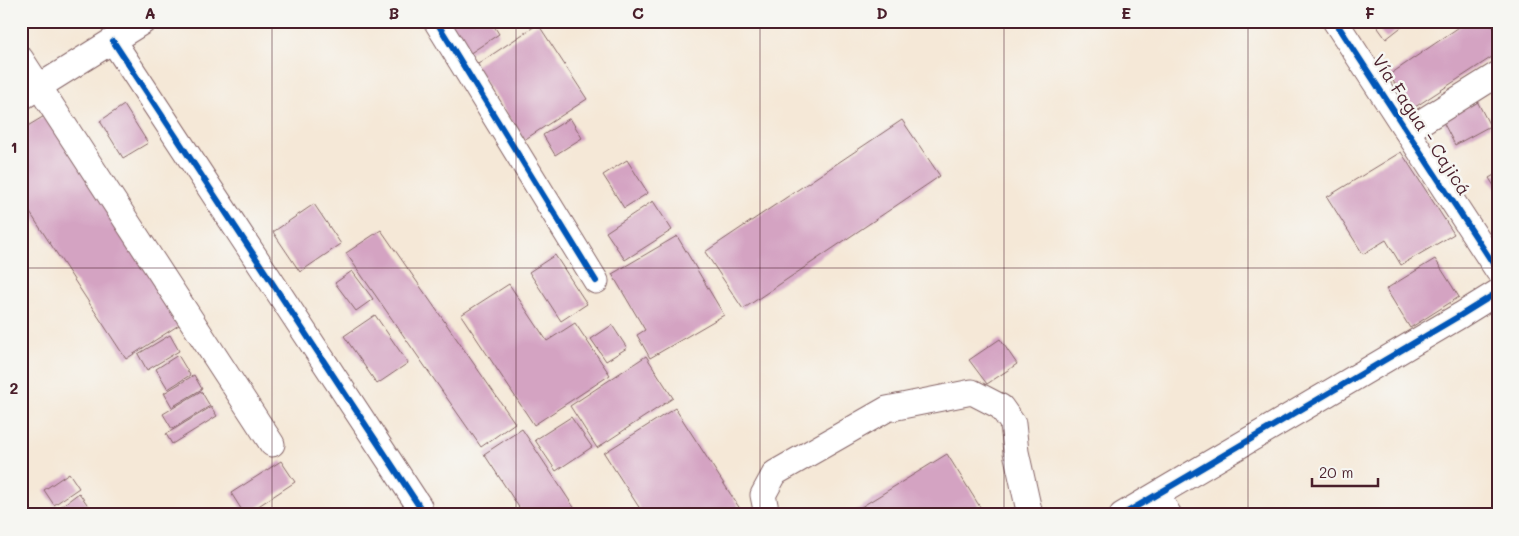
<svg xmlns="http://www.w3.org/2000/svg" width="1519" height="536" font-family="Mali,sans-serif">
  <style>
    .building { fill: #d4a3c2 }
    .lines { fill: none; stroke-linecap: round; stroke-linejoin: round }
    .minor-casing { stroke: #866567; stroke-width: 27 }
    .minor { stroke: #fff; stroke-width: 25 }
    .cycleway-casing { stroke: #f6f6f2; stroke-width: 9 }
    .cycleway { stroke: #0057b8; stroke-width: 6 }
    .grid { fill: none; stroke: #4a1f2b; stroke-width: 1; stroke-opacity: 0.55 }
    .labels { text-anchor: middle; stroke-width: 5; stroke-linejoin: round; paint-order: stroke }
    .street-label { font-size: 18px; fill: #4a1f2b; stroke: #f6f6f2 }
    .neatline { fill: none; stroke: #4a1f2b; stroke-width: 2 }
    .grid-label { font-size: 16px; text-anchor: middle; font-weight: bold; fill: #4a1f2b }
  </style>
  <rect width="100%" height="100%" fill="#f6f6f2"/>
  <filter id="ink" filterUnits="userSpaceOnUse"><feTurbulence type="fractalNoise" baseFrequency=".02" numOctaves="2"/><feDisplacementMap in="SourceGraphic" scale="10" xChannelSelector="R" yChannelSelector="G"/><feConvolveMatrix kernelMatrix="1 2 1 2 8 2 1 2 1" color-interpolation-filters="sRGB"/></filter>
  <filter id="wash" filterUnits="userSpaceOnUse"><feTurbulence type="fractalNoise" baseFrequency=".0096" numOctaves="4" result="noise"/><feDisplacementMap in="SourceGraphic" scale="20" xChannelSelector="R" yChannelSelector="G"/><feGaussianBlur stdDeviation="1.12" result="paint"/><feColorMatrix in="noise" values="0 0 0 0 0 0 0 0 0 0 0 0 0 0 0 0 0 1.4 0 .05"/><feComposite in="paint" operator="in"/></filter>
  <g filter="url(#wash)">
    <rect width="100%" height="100%" fill="#f5e8d7"/>
    <g id="blocks">
      <g class="building">
        <polygon points="448,21 491,21 499,34 469,54"/>
        <polygon points="1373,21 1409,21 1386,39"/>
        <polygon points="1468,21 1489,21 1498,34 1498,53 1412,109 1389,75"/>
        <polygon points="538,24 587,99 524,140 475,66"/>
        <polygon points="1477,101 1490,126 1455,145 1442,120"/>
        <polygon points="124,105 148,143 123,158 100,121"/>
        <polygon points="46,115 182,323 126,359 21,199 21,130"/>
        <polygon points="570,118 582,138 555,155 543,135"/>
        <polygon points="902,120 940,176 743,309 705,252"/>
        <polygon points="1401,152 1454,234 1401,265 1386,240 1363,254 1327,197"/>
        <polygon points="627,160 648,193 624,208 603,175"/>
        <polygon points="1498,173 1498,192 1489,178"/>
        <polygon points="653,201 672,230 625,260 606,232"/>
        <polygon points="314,204 341,244 300,272 273,232"/>
        <polygon points="381,230 515,423 481,447 346,253"/>
        <polygon points="677,236 724,315 650,358 637,335 645,330 612,274"/>
        <polygon points="555,255 587,304 561,321 529,272"/>
        <polygon points="1435,259 1459,297 1410,328 1386,289"/>
        <polygon points="352,271 373,299 356,311 335,283"/>
        <polygon points="509,284 547,341 575,323 610,375 534,425 461,315"/>
        <polygon points="375,315 408,363 377,384 344,336"/>
        <polygon points="612,325 627,348 606,361 591,339"/>
        <polygon points="170,335 179,351 147,370 138,354"/>
        <polygon points="1000,339 1017,364 987,384 969,360"/>
        <polygon points="178,355 190,375 168,389 156,369"/>
        <polygon points="646,356 673,398 597,448 570,406"/>
        <polygon points="194,375 202,389 172,407 164,393"/>
        <polygon points="201,391 210,406 172,429 163,414"/>
        <polygon points="211,407 217,416 172,444 166,434"/>
        <polygon points="675,408 744,515 644,515 604,453"/>
        <polygon points="571,417 592,447 556,471 535,440"/>
        <polygon points="522,429 579,515 524,515 484,454"/>
        <polygon points="947,454 985,515 855,515 853,512"/>
        <polygon points="281,461 295,482 245,515 231,493"/>
        <polygon points="69,473 79,488 54,505 44,490"/>
        <polygon points="79,493 95,515 52,515 51,514"/>
      </g>
    </g>
  </g>
  <g filter="url(#ink)">
    <use href="#blocks" fill-opacity="0" stroke="#866567" stroke-width="1"/>
    <g class="lines">
      <defs>
        <g id="minor">
          <polyline points="436,21 596,281"/>
          <polyline points="1335,21 1498,271"/>
          <polyline points="113,41 419,506"/>
          <polyline points="21,59 272,444"/>
          <polyline points="21,98 144,21"/>
          <polyline points="1407,131 1498,74"/>
          <polyline points="1157,495 1169,515"/>
          <polyline points="767,515 763,495 775,473 887,409 972,392 1001,407 1013,424 1016,452 1030,515"/>
          <polyline points="1122,515 1461,315 1498,292"/>
        </g>
      </defs>
      <use href="#minor" class="minor-casing"/>
      <use href="#minor" class="minor"/>
      <defs>
        <g id="cycleway">
          <polyline points="436,21 596,281"/>
          <polyline points="1335,21 1498,271"/>
          <polyline points="113,41 419,506"/>
          <polyline points="1122,515 1461,315 1498,292"/>
        </g>
      </defs>
      <use href="#cycleway" class="cycleway-casing"/>
      <use href="#cycleway" class="cycleway"/>
    </g>
  </g>
  <path class="grid" d="M 272,21 L 272,515M 516,21 L 516,515M 760,21 L 760,515M 1004,21 L 1004,515M 1248,21 L 1248,515M 21,268 L 1498,268"/>
  <g class="labels">
    <g class="street-label">
      <text transform="translate(1421 125) rotate(57)" y="6">Vía Fagua - Cajicá</text>
    </g>
  </g>
  <rect width="1519" height="536" fill="none" stroke="#f6f6f2" stroke-width="55"/>
  <path d="M1312 478v8h66v-8" fill="none" stroke="#4a1f2b" stroke-width="2.5"/>
  <text x="1319" y="478" font-size="15" fill="#4a1f2b" stroke="#f6f6f2" stroke-width="4" paint-order="stroke">20 m</text>
  <rect x="28" y="28" width="1464" height="480" class="neatline"/>
  <g class="grid-label">
    <text x="150" y="19">A</text>
    <text x="394" y="19">B</text>
    <text x="638" y="19">C</text>
    <text x="882" y="19">D</text>
    <text x="1126" y="19">E</text>
    <text x="1370" y="19">F</text>
    <text x="14" y="153">1</text>
    <text x="14" y="394">2</text>
  </g>
</svg>
